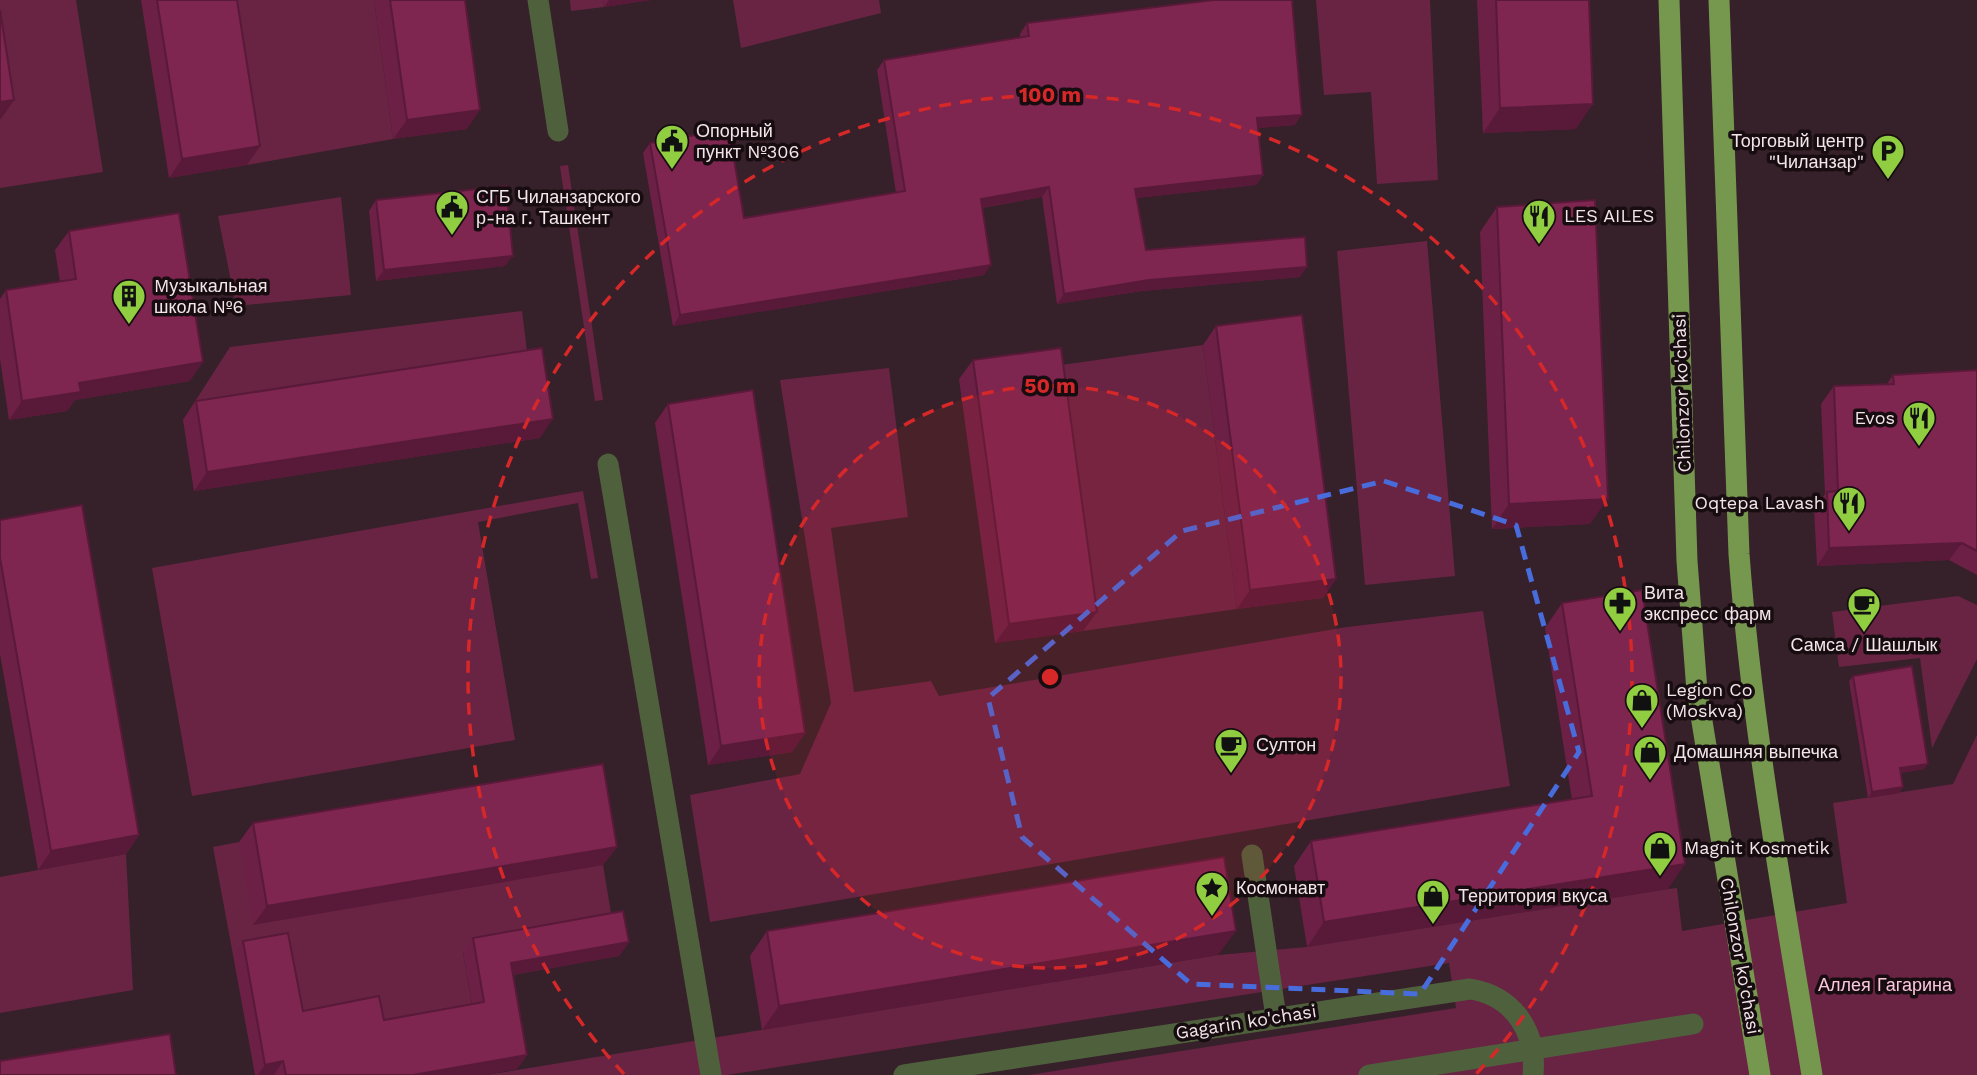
<svg xmlns="http://www.w3.org/2000/svg" width="1977" height="1075" font-family="'Work Sans',sans-serif">
  <style>
    .green { fill: #692444 }
    .lines { fill: none; stroke-linecap: round; stroke-linejoin: round }
    .minor { stroke: #4f603d; stroke-width: 21 }
    .major { stroke: #75984e; stroke-width: 21 }
    .wall { fill: #6c2045 }
    .shaded-wall { fill: #581a38 }
    .building { fill: #7e2550; stroke: #581a38; stroke-width: 2 }
    .marked { fill: none; stroke: #486cdc; stroke-width: 5; stroke-dasharray: 14 9; stroke-linejoin: round }
    .ring { fill: none; stroke: #d62828; stroke-width: 3.5; stroke-dasharray: 12 9 }
    .labels { text-anchor: middle; stroke-width: 7; stroke-linejoin: round; paint-order: stroke }
    .poi-label { font-size: 18px; fill: #f4e5ea; stroke: #170d11; text-anchor: start }
    .street-label { font-size: 18px; fill: #f4e5ea; stroke: #170d11 }
    .park-label { font-size: 18px; fill: #fbc7db; stroke: #170d11 }
    .centre { fill: #d62828; stroke: #170d11; stroke-width: 3.5 }
    .ring-label { font-size: 21px; text-anchor: middle; font-weight: bold; fill: #d62828; stroke: #170d11; stroke-width: 7; stroke-linejoin: round; paint-order: stroke }
  </style>
  <rect width="100%" height="100%" fill="#362029"/>
  <g class="green">
    <polygon points="0,0 76,0 103,172 0,188"/>
    <polygon points="221,0 374,0 393,139 247,165"/>
    <polygon points="570,0 603,0 604,7 571,11"/>
    <polygon points="733,0 879,0 881,13 741,48"/>
    <polygon points="1316,0 1430,0 1438,180 1377,184 1371,92 1324,95"/>
    <polygon points="568,165 603,400 595,401 560,166"/>
    <polygon points="341,197 351,295 236,306 218,216"/>
    <polygon points="1427,241 1455,576 1365,585 1337,251"/>
    <polygon points="522,311 529,367 183,420 230,347"/>
    <polygon points="1203,345 1237,609 1083,631 1047,367"/>
    <polygon points="889,368 908,517 831,528 854,692 931,681 939,696 1347,627 1483,611 1510,786 710,922 690,795 800,774 831,703 780,380"/>
    <polygon points="583,491 598,578 591,579 578,503 478,522 515,740 192,796 152,568"/>
    <polygon points="1958,596 1977,605 1977,659 1932,748 1920,658 1839,667 1832,612"/>
    <polygon points="1977,735 1977,1075 1029,1075 1456,1008 1449,963 727,1075 487,1075 1218,955 1307,947 1668,889 1677,888 1682,931 1847,903 1833,803 1953,784"/>
    <polygon points="239,842 603,865 613,925 463,952 474,1017 293,1025 278,947 233,955 213,847"/>
    <polygon points="126,854 133,990 0,1013 0,877"/>
  </g>
  <g class="lines">
    <g class="minor">
      <polyline points="538,0 558,131"/>
      <polyline points="608,464 711,1075"/>
      <polyline points="1252,855 1276,1017"/>
      <path d="M 904,1075 L 1470,989 C 1514,996 1537,1032 1533,1075"/>
      <polyline points="1369,1075 1693,1024"/>
    </g>
    <g class="major">
      <polyline points="1669,0 1687,561 1697,691 1760,1075"/>
      <path d="M 1719,0 L 1739,554 C 1752,729 1784,902 1812,1075"/>
    </g>
  </g>
  <g class="wall">
    <polygon points="141,0 237,0 260,146 247,165 169,178"/>
    <polygon points="374,0 465,0 467,129 393,139"/>
    <polygon points="603,0 651,0 604,7"/>
    <polygon points="1477,0 1589,0 1576,129 1483,133"/>
    <polygon points="1027,23 1295,125 1258,128 1263,175 1256,185 1137,198 1146,250 1300,277 1142,291 1057,304 1042,197 982,208 984,275 673,326 643,153 650,143 744,218 896,193 877,70 884,60 1020,37 1020,34"/>
    <polygon points="376,200 505,266 376,281 369,211"/>
    <polygon points="1497,207 1590,524 1492,529 1480,232"/>
    <polygon points="69,231 190,381 75,400 67,411 9,420 0,359 0,299 6,290 60,282 55,250"/>
    <polygon points="1216,326 1336,579 1323,598 1237,609 1203,345"/>
    <polygon points="973,360 1083,631 995,643 959,379"/>
    <polygon points="1977,370 1977,575 1949,560 1817,566 1814,509 1825,494 1821,404 1834,386 1887,384 1893,375"/>
    <polygon points="196,401 540,438 194,491 183,420"/>
    <polygon points="668,404 805,733 792,752 708,765 655,423"/>
    <polygon points="0,520 139,835 126,854 38,870 0,654"/>
    <polygon points="1562,603 1668,889 1307,947 1294,866 1311,841 1572,800 1545,628"/>
    <polygon points="1853,676 1924,769 1901,773 1900,793 1868,798 1849,681"/>
    <polygon points="253,823 617,847 603,865 253,925 239,842"/>
    <polygon points="767,931 1218,955 762,1030 750,956"/>
    <polygon points="473,938 629,942 619,956 513,975 527,1055 517,1069 485,1075 255,1075 233,955 243,941 303,1011 384,1020 472,1004 463,952"/>
  </g>
  <g class="shaded-wall">
    <polygon points="609,0 651,0 604,7"/>
    <polygon points="14,100 1,119 0,119 0,102"/>
    <polygon points="1593,104 1576,129 1483,133 1500,108"/>
    <polygon points="480,110 467,129 393,139 407,120"/>
    <polygon points="1302,115 1295,125 1250,129 1257,118"/>
    <polygon points="260,146 247,165 169,178 182,159"/>
    <polygon points="1263,175 1256,185 1128,199 1135,189"/>
    <polygon points="1049,187 1042,197 973,209 981,199"/>
    <polygon points="513,256 505,266 376,281 384,270"/>
    <polygon points="991,265 984,275 673,326 680,315"/>
    <polygon points="1307,267 1300,277 1142,291 1057,304 1064,294 1149,280"/>
    <polygon points="203,362 190,381 75,400 67,411 9,420 22,401 79,383"/>
    <polygon points="553,419 540,438 194,491 207,472"/>
    <polygon points="1608,499 1590,524 1492,529 1509,504"/>
    <polygon points="1962,543 1949,560 1817,566 1829,548"/>
    <polygon points="1336,579 1323,598 1237,609 1250,590"/>
    <polygon points="1097,612 1083,631 995,643 1009,624"/>
    <polygon points="805,733 792,752 708,765 721,746"/>
    <polygon points="1928,764 1924,769 1896,774 1900,768"/>
    <polygon points="1903,787 1900,793 1868,798 1872,792"/>
    <polygon points="139,835 126,854 38,870 51,851"/>
    <polygon points="617,847 603,865 253,925 267,906"/>
    <polygon points="1685,864 1668,889 1307,947 1324,922"/>
    <polygon points="1236,931 1218,955 762,1030 779,1006"/>
    <polygon points="629,942 619,956 501,977 511,963"/>
    <polygon points="527,1055 517,1069 485,1075 413,1075"/>
    <polygon points="283,1061 274,1075 258,1075 265,1065"/>
  </g>
  <g class="building">
    <polygon points="157,0 237,0 260,146 182,159"/>
    <polygon points="390,0 465,0 480,110 407,120"/>
    <polygon points="1213,0 1292,0 1302,115 1257,118 1263,175 1135,189 1146,250 1305,237 1307,267 1149,280 1064,294 1049,187 981,199 991,265 680,315 650,143 729,129 744,218 905,191 884,60 1029,36 1027,23"/>
    <polygon points="1496,0 1589,0 1593,104 1500,108"/>
    <polygon points="0,10 14,100 0,102"/>
    <polygon points="506,186 513,256 384,270 376,200"/>
    <polygon points="1595,200 1608,499 1509,504 1497,207"/>
    <polygon points="179,213 203,362 79,383 81,392 22,401 6,290 76,279 69,231"/>
    <polygon points="1302,315 1336,579 1250,590 1216,326"/>
    <polygon points="542,348 553,419 207,472 196,401"/>
    <polygon points="1061,348 1097,612 1009,624 973,360"/>
    <polygon points="1977,370 1977,551 1962,543 1829,548 1827,492 1838,491 1834,386 1894,384 1893,375"/>
    <polygon points="753,390 805,733 721,746 668,404"/>
    <polygon points="82,505 139,835 51,851 0,558 0,520"/>
    <polygon points="1642,590 1685,864 1324,922 1311,841 1592,796 1562,603"/>
    <polygon points="1912,666 1928,764 1900,768 1903,787 1872,792 1853,676"/>
    <polygon points="603,764 617,847 267,906 253,823"/>
    <polygon points="1224,857 1236,931 779,1006 767,931"/>
    <polygon points="623,911 629,942 511,963 527,1055 413,1075 286,1075 283,1061 265,1065 243,941 288,933 303,1011 379,996 384,1020 484,1002 473,938"/>
    <polygon points="170,1034 176,1075 0,1075 0,1061"/>
  </g>
  <path class="marked" d="M 1384,481 L 1516,525 L 1579,752 L 1420,994 L 1191,984 L 1022,837 L 988,698 L 1182,531 Z"/>
  <circle cx="1050" cy="677" r="291" fill="#d62828" fill-opacity=".12"/>
  <g class="ring">
    <circle cx="1050" cy="677" r="291"/>
    <path d="M624 1074A582 582 0 1 1 1476 1074"/>
  </g>
  <defs>
    <symbol id="civic-pin" viewBox="-11 -11 22 30"><path d="M0 17L-7.5 6A9.5 9.5 0 1 1 7.5 6Z" fill="#90cd40" stroke="#170d11"/><path d="M-.6-6.5H3V-4.5H.6V-3L4-1V1h2V6H-6V1h2V-1L-.6-3ZM-1.2 2.5V6h2.4V2.5Z" fill="#111"/></symbol>
    <symbol id="parking-pin" viewBox="-11 -11 22 30"><path d="M0 17L-7.5 6A9.5 9.5 0 1 1 7.5 6Z" fill="#90cd40" stroke="#170d11"/><path d="M-3.5-5.5H1a3.5 3.5 0 0 1 0 7H-1V5.5H-3.5ZM-1-3.4V-.6H.8a1.4 1.4 0 0 0 0-2.8Z" fill="#111"/></symbol>
    <symbol id="restaurant-pin" viewBox="-11 -11 22 30"><path d="M0 17L-7.5 6A9.5 9.5 0 1 1 7.5 6Z" fill="#90cd40" stroke="#170d11"/><path d="M-5-6h1v4h1v-4h1v4h1v-4h1v5L-1.5 .5V6h-2V.5L-5-1ZM5-6V6H3V1.5H1.5Q1.5-4 5-6Z" fill="#111"/></symbol>
    <symbol id="building-pin" viewBox="-11 -11 22 30"><path d="M0 17L-7.5 6A9.5 9.5 0 1 1 7.5 6Z" fill="#90cd40" stroke="#170d11"/><path d="M-4-6H4V6H1V3H-1V6H-4ZM-2.5-4.3h1.7v1.8h-1.7ZM.8-4.3h1.7v1.8H.8ZM-2.5-1h1.7V.8h-1.7ZM.8-1h1.7V.8H.8Z" fill="#111"/></symbol>
    <symbol id="pharmacy-pin" viewBox="-11 -11 22 30"><path d="M0 17L-7.5 6A9.5 9.5 0 1 1 7.5 6Z" fill="#90cd40" stroke="#170d11"/><path d="M-2-6h4v4h4v4h-4v4h-4v-4h-4v-4h4Z" fill="#111"/></symbol>
    <symbol id="cafe-pin" viewBox="-11 -11 22 30"><path d="M0 17L-7.5 6A9.5 9.5 0 1 1 7.5 6Z" fill="#90cd40" stroke="#170d11"/><path d="M-5.5-4.5H6V0H3Q3 3.5 0 3.5H-2.5Q-5.5 3.5-5.5 0ZM3-3.2v2h1.7v-2ZM-6 4.5H4V6H-6Z" fill="#111"/></symbol>
    <symbol id="shop-pin" viewBox="-11 -11 22 30"><path d="M0 17L-7.5 6A9.5 9.5 0 1 1 7.5 6Z" fill="#90cd40" stroke="#170d11"/><path d="M-5-2.5h2.3a2.7 3.5 0 0 1 5.4 0H5L5.5 6h-11ZM-1.5-2.5h3a1.5 2.3 0 0 0-3 0Z" fill="#111"/></symbol>
    <symbol id="sight-pin" viewBox="-11 -11 22 30"><path d="M0 17L-7.5 6A9.5 9.5 0 1 1 7.5 6Z" fill="#90cd40" stroke="#170d11"/><path d="M0-6L1.8-2.2L6-1.7L2.9 1.2L3.7 5.4L0 3.3L-3.7 5.4L-2.9 1.2L-6-1.7L-1.8-2.2Z" fill="#111"/></symbol>
  </defs>
  <g fill-rule="evenodd">
    <use href="#civic-pin" x="653" y="122" width="38" height="52"/>
    <use href="#parking-pin" x="1869" y="132" width="38" height="52"/>
    <use href="#civic-pin" x="433" y="188" width="38" height="52"/>
    <use href="#restaurant-pin" x="1520" y="197" width="38" height="52"/>
    <use href="#building-pin" x="110" y="277" width="38" height="52"/>
    <use href="#restaurant-pin" x="1900" y="399" width="38" height="52"/>
    <use href="#restaurant-pin" x="1830" y="484" width="38" height="52"/>
    <use href="#pharmacy-pin" x="1601" y="584" width="38" height="52"/>
    <use href="#cafe-pin" x="1845" y="585" width="38" height="52"/>
    <use href="#shop-pin" x="1623" y="681" width="38" height="52"/>
    <use href="#cafe-pin" x="1212" y="726" width="38" height="52"/>
    <use href="#shop-pin" x="1631" y="733" width="38" height="52"/>
    <use href="#shop-pin" x="1641" y="829" width="38" height="52"/>
    <use href="#sight-pin" x="1193" y="869" width="38" height="52"/>
    <use href="#shop-pin" x="1414" y="877" width="38" height="52"/>
  </g>
  <g class="labels">
    <g class="poi-label">
      <text x="696" y="137">Опорный<tspan x="696" dy="21">пункт №306</tspan></text>
      <text x="1864" y="147" text-anchor="end">Торговый центр<tspan x="1864" dy="21">"Чиланзар"</tspan></text>
      <text x="476" y="203">СГБ Чиланзарского<tspan x="476" dy="21">р-на г. Ташкент</tspan></text>
      <text x="1564" y="222">LES AILES</text>
      <text x="154" y="292">Mузыкальная<tspan x="154" dy="21">школа №6</tspan></text>
      <text x="1895" y="424" text-anchor="end">Evos</text>
      <text x="1825" y="509" text-anchor="end">Oqtepa Lavash</text>
      <text x="1644" y="599">Вита<tspan x="1644" dy="21">экспресс фарм</tspan></text>
      <text x="1864" y="651" text-anchor="middle">Самса / Шашлык</text>
      <text x="1666" y="696">Legion Co<tspan x="1666" dy="21">(Moskva)</tspan></text>
      <text x="1256" y="751">Султон</text>
      <text x="1674" y="758">Домашняя выпечка</text>
      <text x="1684" y="854">Magnit Kosmetik</text>
      <text x="1236" y="894">Космонавт</text>
      <text x="1458" y="902">Территория вкуса</text>
    </g>
    <g class="street-label">
      <text transform="translate(1682 393) rotate(-92)" y="6">Chilonzor ko'chasi</text>
      <text transform="translate(1740 956) rotate(80)" y="6">Chilonzor ko'chasi</text>
      <text transform="translate(1246 1022) rotate(-9)" y="6">Gagarin ko'chasi</text>
    </g>
    <g class="park-label">
      <text x="1885" y="991">Аллея Гагарина</text>
    </g>
  </g>
  <circle cx="1050" cy="677" r="10" class="centre"/>
  <g class="ring-label">
    <text x="1050" y="102">100 m</text>
    <text x="1050" y="393">50 m</text>
  </g>
</svg>
